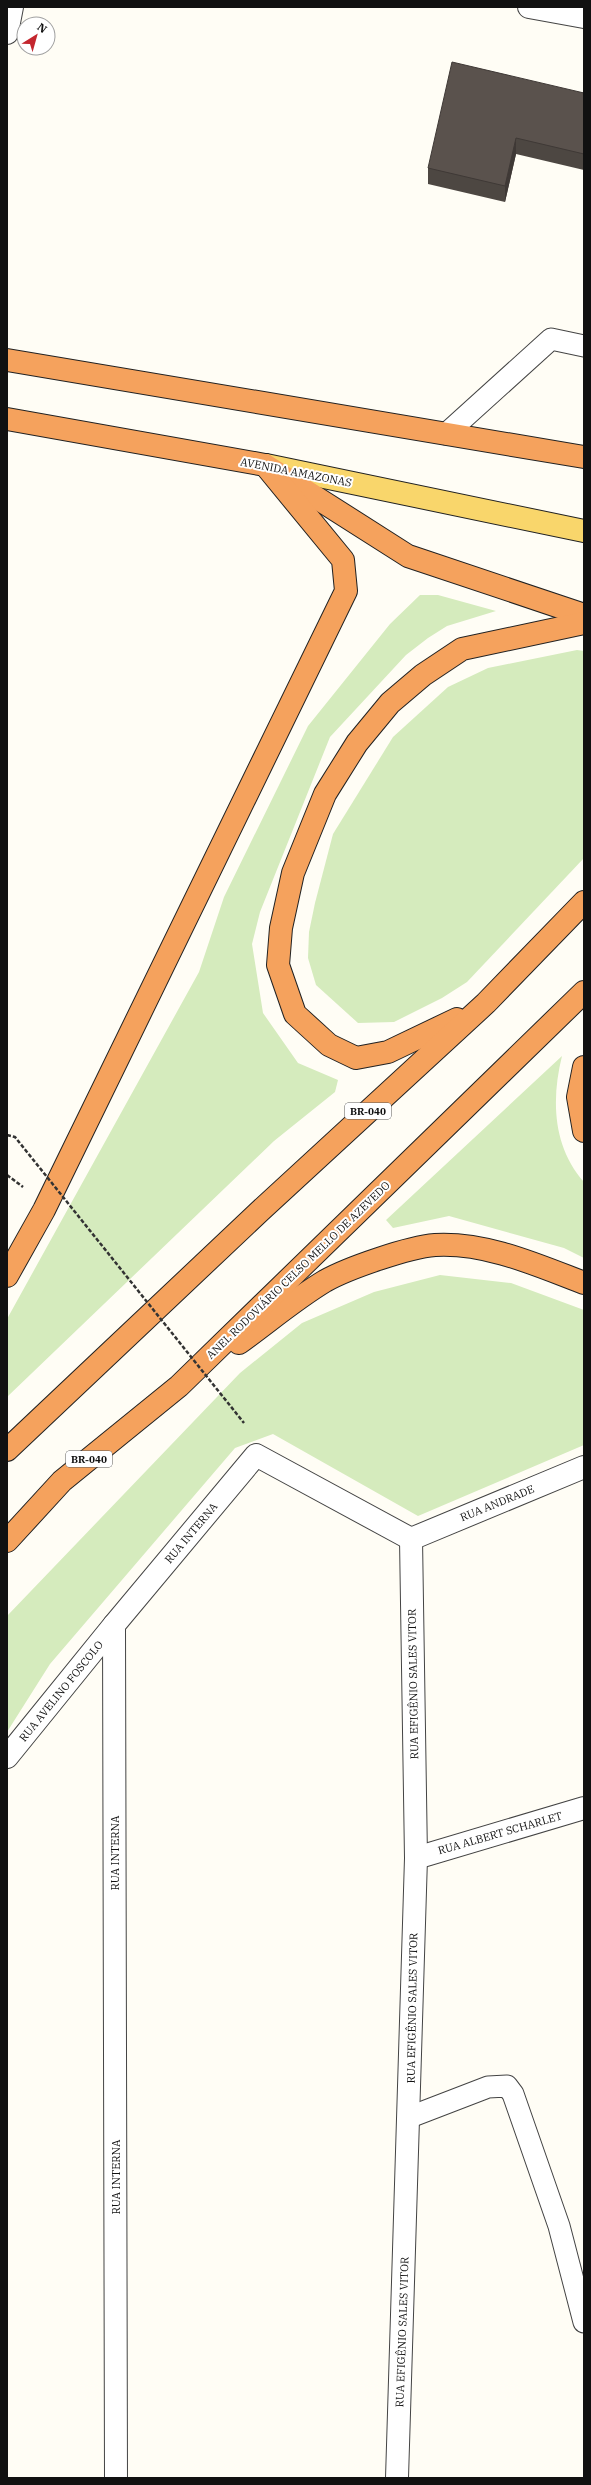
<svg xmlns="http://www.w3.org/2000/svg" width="591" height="2485" font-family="'IBM Plex Serif',serif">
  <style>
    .green { fill: #d5ebbd }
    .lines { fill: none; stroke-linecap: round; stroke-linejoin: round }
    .service-casing { stroke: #444; stroke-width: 23 }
    .minor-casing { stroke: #444; stroke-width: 24 }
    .primary-casing { stroke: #222; stroke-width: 24 }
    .motorway-casing { stroke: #222; stroke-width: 24 }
    .path { stroke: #333; stroke-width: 2.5; stroke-dasharray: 4 2; stroke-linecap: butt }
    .service { stroke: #fff; stroke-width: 21 }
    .minor { stroke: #fff; stroke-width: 22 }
    .primary { stroke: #f9d66b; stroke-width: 22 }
    .motorway { stroke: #f5a25d; stroke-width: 22 }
    .path-bridge { stroke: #333; stroke-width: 2.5; stroke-dasharray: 4 2; stroke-linecap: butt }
    .wall { fill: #4d4742 }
    .shaded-wall { fill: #3f3936 }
    .building { fill: #5a524d; stroke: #3f3936 }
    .labels { text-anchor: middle; stroke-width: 4; stroke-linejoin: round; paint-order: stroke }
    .shield { fill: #fff; stroke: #585858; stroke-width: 1 }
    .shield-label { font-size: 10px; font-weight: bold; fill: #111 }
    .street-label { font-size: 11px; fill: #111; stroke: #fff }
  </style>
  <rect width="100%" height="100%" fill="#fffdf5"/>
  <g class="green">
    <polygon points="420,595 438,595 496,611 447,626 428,638 406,655 330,737 260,912 252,944 263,1013 298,1063 338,1080 335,1092 274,1141 7,1397 7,1319 199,972 224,897 308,726 390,624"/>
    <polygon points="577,650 584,651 584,858 467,982 442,998 394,1022 358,1023 316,985 308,958 309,932 315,903 333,834 393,737 448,687 488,668"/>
    <path d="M 562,1056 C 551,1100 553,1147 584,1182 L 584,1258 L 564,1248 L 449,1216 L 393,1228 L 386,1220 Z"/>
    <polygon points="440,1275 511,1283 584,1310 584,1445 418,1516 273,1434 235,1448 50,1664 7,1732 7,1616 240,1373 302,1323 374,1292"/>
  </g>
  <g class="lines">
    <defs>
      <g id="service">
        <polyline points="446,434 551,339 584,346"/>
        <polyline points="410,2117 488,2087 507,2086 513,2094 559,2226 584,2322"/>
      </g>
      <g id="minor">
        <polyline points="529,7 584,17"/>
        <polyline points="7,33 12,7"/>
        <polyline points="411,1539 584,1467"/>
        <polyline points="7,1757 114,1625"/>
        <polyline points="416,1858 584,1808"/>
        <polyline points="116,2478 114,1625 256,1455 411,1539"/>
        <polyline points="397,2478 416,1858 411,1539"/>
      </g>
      <polyline id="primary" points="266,465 584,531"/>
      <g id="motorway">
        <polyline points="7,360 584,457"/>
        <polyline points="7,419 265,465 408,556 584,615"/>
        <polyline points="457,1019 388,1052 356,1058 329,1045 295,1014 278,965 281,928 293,873 325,794 357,743 390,703 423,675 462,649 584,623"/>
        <polyline points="584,1067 578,1097 584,1131"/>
        <polyline points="7,1276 44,1210 346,591 343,560 265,465"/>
        <path d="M 239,1343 C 267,1323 295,1299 325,1281 C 348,1268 409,1247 435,1245 C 486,1242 537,1265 584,1283"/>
        <polyline points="7,1450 260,1211 486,1003 584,902"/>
        <polyline points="7,1541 62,1481 179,1386 584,992"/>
      </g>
    </defs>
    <use href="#service" class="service-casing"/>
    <use href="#minor" class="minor-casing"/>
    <use href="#primary" class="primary-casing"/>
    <use href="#motorway" class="motorway-casing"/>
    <polyline class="path" points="7,1175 23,1187"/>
    <use href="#service" class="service"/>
    <use href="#minor" class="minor"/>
    <use href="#primary" class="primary"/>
    <use href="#motorway" class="motorway"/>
    <polyline class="path-bridge" points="7,1135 15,1137 244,1423"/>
  </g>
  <polygon class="wall" points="584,93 584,170 516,154 505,202 428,184 428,168"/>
  <polygon class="shaded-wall" points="516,138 516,154 505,202 505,186"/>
  <polygon class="building" points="452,62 584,93 584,154 516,138 505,186 428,168"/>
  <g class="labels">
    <g class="shield">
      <rect x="345" y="1103" width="46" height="16" rx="3"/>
      <rect x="66" y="1451" width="46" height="16" rx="3"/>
    </g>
    <g class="shield-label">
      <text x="368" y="1115">BR-040</text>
      <text x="89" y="1463">BR-040</text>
    </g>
    <g class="street-label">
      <text transform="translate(296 472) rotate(11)" y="4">AVENIDA AMAZONAS</text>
      <text transform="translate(298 1270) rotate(-44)" y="4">ANEL RODOVIÁRIO CELSO MELLO DE AZEVEDO</text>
      <text transform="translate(497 1503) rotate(-22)" y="4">RUA ANDRADE</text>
      <text transform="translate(191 1533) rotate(-50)" y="4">RUA INTERNA</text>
      <text transform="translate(413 1684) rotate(-91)" y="4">RUA EFIGÊNIO SALES VITOR</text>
      <text transform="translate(61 1691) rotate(-51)" y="4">RUA AVELINO FOSCOLO</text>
      <text transform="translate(500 1833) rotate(-16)" y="4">RUA ALBERT SCHARLET</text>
      <text transform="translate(115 1853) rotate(-90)" y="4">RUA INTERNA</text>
      <text transform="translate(412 2008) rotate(-89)" y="4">RUA EFIGÊNIO SALES VITOR</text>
      <text transform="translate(116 2177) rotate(-90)" y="4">RUA INTERNA</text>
      <text transform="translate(402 2332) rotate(-88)" y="4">RUA EFIGÊNIO SALES VITOR</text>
    </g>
  </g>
  <rect width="591" height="2485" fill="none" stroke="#111111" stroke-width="16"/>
  <g transform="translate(36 36) rotate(37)"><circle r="19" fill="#ffffff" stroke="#a0a0a0"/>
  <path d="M0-3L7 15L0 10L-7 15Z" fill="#c4262e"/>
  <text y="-6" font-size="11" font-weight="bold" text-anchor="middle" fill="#111111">N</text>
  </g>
</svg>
